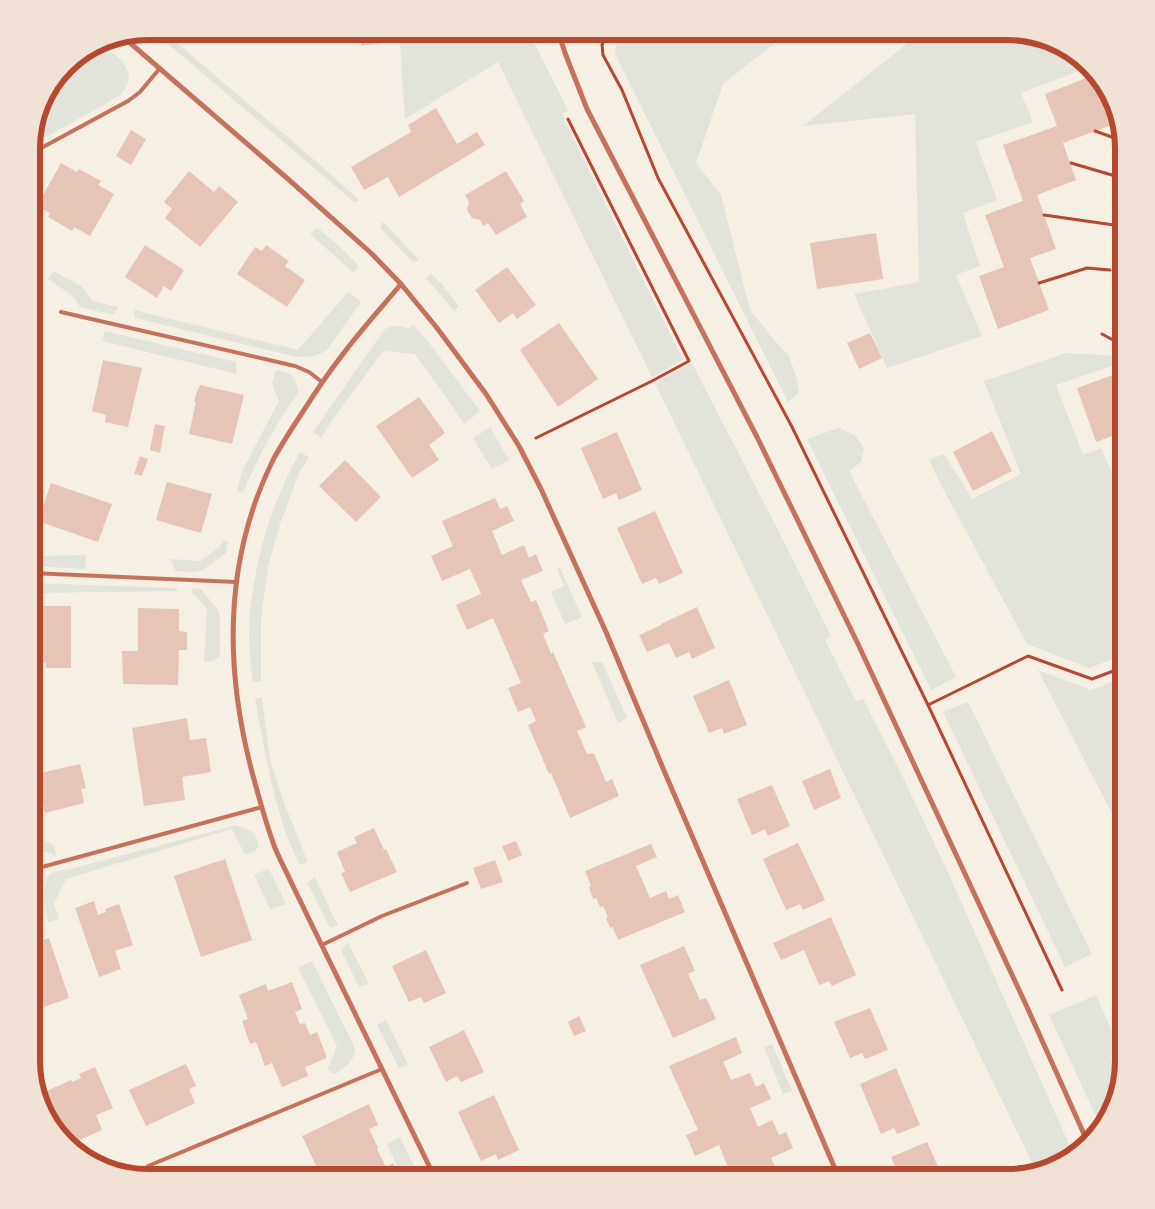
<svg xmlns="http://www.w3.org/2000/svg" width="1155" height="1209" font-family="Cabin,sans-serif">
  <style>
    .green { fill: #e2e4dc }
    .building { fill: #e6c5b7 }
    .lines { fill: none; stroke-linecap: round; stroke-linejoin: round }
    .path { stroke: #b5482f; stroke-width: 3 }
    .service { stroke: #c5725c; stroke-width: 4 }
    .minor { stroke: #c5725c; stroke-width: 5 }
    .rim { fill: none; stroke: #b5482f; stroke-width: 6 }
  </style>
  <rect width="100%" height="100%" fill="#f6efe4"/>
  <g class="green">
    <polygon points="153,31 163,31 325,169 359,200 355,203"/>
    <polygon points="399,31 528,31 568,110 562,115 634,262 683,360 652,377 498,62 405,119"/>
    <polygon points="624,31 790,31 723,84 696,163 721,195 750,310 775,341 789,356 796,376 799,393 788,402 615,54 617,40"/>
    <polygon points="923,31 1015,31 1059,43 1090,67 1021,93 1033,122 976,142 997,200 963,213 980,266 956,275 982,336 887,368 854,294 919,282 915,114 803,126"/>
    <path d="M 99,42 C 118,58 141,69 121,95 L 32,145 L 32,140 L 43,96 L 71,60 Z"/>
    <polygon points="383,222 388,227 419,260 413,262 380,228"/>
    <polygon points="317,227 341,248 359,266 354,273 310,234"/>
    <polygon points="53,271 81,286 93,301 118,307 114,315 80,307 73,296 48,279"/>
    <polygon points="431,274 442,284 459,307 454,311 426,278"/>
    <path d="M 348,292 L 361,302 L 327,350 C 316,357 305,358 292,356 L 135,318 L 134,310 L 298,350 Z"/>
    <path d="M 413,325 L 427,340 L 480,411 L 464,424 L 448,400 L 415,354 L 383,351 L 331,422 L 321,438 L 313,432 L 384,330 C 392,324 401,326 410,329 Z"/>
    <polygon points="105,331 236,362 237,374 102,341"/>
    <polygon points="1066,353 1116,356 1112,366 1056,385 1083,455 1101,448 1123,499 1124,499 1124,655 1089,668 1027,644 940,483 929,460 944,454 972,499 1021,474 984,381"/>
    <polygon points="692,363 783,540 831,636 825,640 856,701 863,699 898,767 946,868 1074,1155 1045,1171 1037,1173 655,383"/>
    <path d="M 276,370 C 294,374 293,373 299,392 C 276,423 258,457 243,492 L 237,491 L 241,473 L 279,401 L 272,383 Z"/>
    <polygon points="490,427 509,460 492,469 473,438"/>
    <polygon points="839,428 856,436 864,449 861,462 849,471 956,677 931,690 807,439"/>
    <path d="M 300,452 L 309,457 L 299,473 L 280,524 L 268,567 L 261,619 L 261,682 L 253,682 C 251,667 249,651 249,636 C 248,621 251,605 253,590 C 260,541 276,495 300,452 Z"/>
    <polygon points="223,540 228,542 226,553 203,570 193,572 176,571 170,559 200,561 220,547"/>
    <polygon points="86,555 85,569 31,566 31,556"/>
    <polygon points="560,568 582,617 565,624 551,592 564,586 557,569"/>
    <polygon points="31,583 176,588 178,591 31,593"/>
    <path d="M 194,588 L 201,589 L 218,610 L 220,616 L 220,656 C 215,661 212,662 204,662 L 207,609 L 191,591 Z"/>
    <polygon points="592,662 602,662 627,718 618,723"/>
    <polygon points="1038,670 1091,690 1124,677 1124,837"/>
    <path d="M 255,698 L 262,698 L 270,760 L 284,803 L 308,862 L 300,865 C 295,855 290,844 286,834 C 271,789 263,744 255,698 Z"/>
    <polygon points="968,702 1092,954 1065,967 943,712"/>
    <path d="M 233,826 L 239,826 L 255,833 L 259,846 L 255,851 L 245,855 L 232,829 L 66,879 L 54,903 L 59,919 L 48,922 C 45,912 41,882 50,874 C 55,870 64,870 70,869 Z"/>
    <polygon points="31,831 54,846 56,856 31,846"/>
    <polygon points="269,869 286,904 270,909 254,874"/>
    <polygon points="315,877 334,918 338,925 330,928 307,882"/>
    <polygon points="348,943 369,984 359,987 341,950"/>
    <path d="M 312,961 L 355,1048 C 355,1061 345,1068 335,1074 L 327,1070 L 337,1046 L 298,968 Z"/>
    <polygon points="1096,995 1124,1059 1112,1113 1101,1127 1049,1015"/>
    <polygon points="386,1020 408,1065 399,1068 377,1025"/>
    <polygon points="772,1044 792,1091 783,1094 764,1047"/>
    <polygon points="400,1137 420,1178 402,1178 387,1144"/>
  </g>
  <g class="building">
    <polygon points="372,31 387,31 388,42 361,46 360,33"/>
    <polygon points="1097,74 1117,108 1120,122 1063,143 1076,180 1037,195 1056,249 1030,258 1049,310 998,329 979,276 1004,267 985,215 1023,201 1003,145 1057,126 1045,94"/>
    <polygon points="436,108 457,144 477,132 485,145 399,197 388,177 364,190 351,167 411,132 408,125"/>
    <polygon points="131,130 146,139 131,165 116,156"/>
    <polygon points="61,163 77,172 79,169 101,181 98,185 114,194 90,236 74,227 72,231 48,217 50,213 37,206"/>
    <polygon points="189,171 214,192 219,186 238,202 200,247 165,218 172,209 164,202"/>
    <polygon points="506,171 524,201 520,204 527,217 496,235 488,223 483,226 480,220 472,218 467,210 469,202 465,195"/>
    <polygon points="876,233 883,279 817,289 810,243"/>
    <polygon points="145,245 184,270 171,291 164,286 157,298 125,277"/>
    <polygon points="266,245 289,261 285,266 305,280 287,307 237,274 255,247 262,251"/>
    <polygon points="507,267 536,305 517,319 513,313 499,323 475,290"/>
    <polygon points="559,323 598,379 558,407 520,350"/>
    <polygon points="870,333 882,358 859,369 847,343"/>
    <polygon points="103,360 142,368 128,427 105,422 106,415 92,411"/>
    <polygon points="1124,371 1124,442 1120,433 1096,442 1077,388"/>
    <polygon points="200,385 244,395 232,444 189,434 196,402 194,402 197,391 198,391"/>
    <polygon points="419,397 445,433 429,445 439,460 412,478 376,426"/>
    <polygon points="155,424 165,426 160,453 150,450"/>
    <polygon points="992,431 1012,471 973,491 953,452"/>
    <polygon points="617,432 642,490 619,500 616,493 603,499 581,448"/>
    <polygon points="140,456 148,459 142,476 134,474"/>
    <polygon points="345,460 381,497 356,522 319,486"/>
    <polygon points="167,482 212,494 201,533 156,520"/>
    <polygon points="51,483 112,504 98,542 38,521"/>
    <polygon points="495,498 500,509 507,506 514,521 492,531 502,555 524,545 529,558 536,554 543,571 521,580 531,602 536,600 549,631 543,634 551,654 553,652 586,727 577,731 587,754 594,753 606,782 612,779 619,796 570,818 551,773 549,774 528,725 536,721 530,707 518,712 508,688 521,683 493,618 467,630 456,605 481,594 470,569 442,581 431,556 453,546 442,521"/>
    <polygon points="655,511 683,573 659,584 656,578 642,584 617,528"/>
    <polygon points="32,606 71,606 71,668 46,668 46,662 31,662"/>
    <polygon points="697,607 715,648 692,659 689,652 676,658 669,643 647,652 639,635 661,625 661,624"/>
    <polygon points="138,608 179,609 179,631 187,632 187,650 179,650 178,685 123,684 122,651 138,651"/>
    <polygon points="729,680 747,725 724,734 722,728 709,733 693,696"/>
    <polygon points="187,718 190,740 206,738 211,772 182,777 185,800 144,806 132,728"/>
    <polygon points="80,764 86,788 81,789 84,803 45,813 36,774"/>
    <polygon points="830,769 841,798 814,810 802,781"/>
    <polygon points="772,785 790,826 768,836 765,829 752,835 737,799"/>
    <polygon points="374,828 384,850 386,849 397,872 350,892 341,873 345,872 337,852 357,843 354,837"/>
    <polygon points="516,841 522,855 508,861 502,846"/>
    <polygon points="798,843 825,900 803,910 800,904 786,910 763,859"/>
    <polygon points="651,844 657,857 636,866 650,898 666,891 669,899 678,895 685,912 618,940 613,927 610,928 606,918 608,917 603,906 600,907 596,898 593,899 589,887 591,886 585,871"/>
    <polygon points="225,859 252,940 201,957 174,876"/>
    <polygon points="495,860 503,882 481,889 473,868"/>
    <polygon points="94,901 98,915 106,912 105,909 119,904 133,945 115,951 121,969 99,977 75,908"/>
    <polygon points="831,917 856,975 832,986 829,981 819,985 804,950 781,960 773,943"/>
    <polygon points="49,938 69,998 44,1007 42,1001 31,1005 31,944"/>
    <polygon points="684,946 695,971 688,974 700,1000 706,998 716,1019 673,1038 640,965"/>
    <polygon points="426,950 446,993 424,1003 421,997 409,1002 392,966"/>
    <polygon points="292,982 302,1009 295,1012 300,1024 305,1023 310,1035 317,1032 327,1058 305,1067 308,1076 282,1087 272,1063 265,1066 256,1042 250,1044 242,1021 248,1019 239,995 266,984 268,991"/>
    <polygon points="870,1008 888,1050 865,1059 862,1053 850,1058 834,1022"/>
    <polygon points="579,1016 586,1031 574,1036 568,1022"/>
    <polygon points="464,1030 484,1072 461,1082 457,1076 446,1082 429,1047"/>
    <polygon points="736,1037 742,1053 723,1062 731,1080 750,1073 756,1087 764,1083 771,1099 750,1108 758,1127 772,1120 779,1135 786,1132 793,1148 771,1158 779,1177 794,1171 797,1178 724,1178 731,1175 719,1145 695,1156 686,1135 698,1130 669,1066"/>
    <polygon points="186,1064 196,1086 189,1089 195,1103 146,1126 129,1090"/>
    <polygon points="95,1067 113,1108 96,1115 102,1130 69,1145 60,1138 51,1124 45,1110 43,1111 41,1107 38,1095 71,1080 72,1082 81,1078 79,1074"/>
    <polygon points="896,1068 920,1125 897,1134 894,1128 881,1134 860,1084"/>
    <polygon points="494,1095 519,1150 498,1160 496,1154 481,1161 458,1112"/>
    <polygon points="369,1104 378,1125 369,1129 378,1148 377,1149 386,1167 393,1163 400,1178 322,1178 302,1136"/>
    <polygon points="927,1142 943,1178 900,1178 891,1157"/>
  </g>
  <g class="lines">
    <g class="path">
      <polyline points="612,31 602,44 603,55 622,90 658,178 791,425 928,705 1062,990"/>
      <polyline points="1095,131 1123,141"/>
      <polyline points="1071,163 1122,178"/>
      <polyline points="1044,215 1114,225"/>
      <polyline points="1114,219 1124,168"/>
      <polyline points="1039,283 1087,268 1110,270"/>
      <polyline points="1102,334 1124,346"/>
      <polyline points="536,438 652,381 689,361 568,119"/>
      <polyline points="928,705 1028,656 1092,679 1124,667"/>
    </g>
    <g class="service">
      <polyline points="32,153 128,101 140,92 160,68"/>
      <polyline points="61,312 295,366 309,372 322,382"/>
      <polyline points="31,573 236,582"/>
      <polyline points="31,870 262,807"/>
      <polyline points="322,945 382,916 467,883"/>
      <polyline points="148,1166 382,1069"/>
    </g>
    <g class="minor">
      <polyline points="558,31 565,53 587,109 757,437 858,644 1027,1007 1088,1143"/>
      <polyline points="122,36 288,179 371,253 401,284 437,328 486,394 519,446 541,489 606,632 665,773 839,1178"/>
      <path d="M 401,284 C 382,307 361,330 343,354 C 329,372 316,391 304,410 C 294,425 283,442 274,458 C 222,562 224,673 255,783 C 261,805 267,827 275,848 C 280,860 286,871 291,882 L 435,1178"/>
    </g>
  </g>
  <path d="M0 0H1155V1209H0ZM148 40H1007A108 108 0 0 1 1115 148V1061A108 108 0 0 1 1007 1169H148A108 108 0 0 1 40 1061V148A108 108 0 0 1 148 40Z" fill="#f1e2d6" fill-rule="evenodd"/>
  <path class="rim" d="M148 40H1007A108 108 0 0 1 1115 148V1061A108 108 0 0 1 1007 1169H148A108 108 0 0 1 40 1061V148A108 108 0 0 1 148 40Z"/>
</svg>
